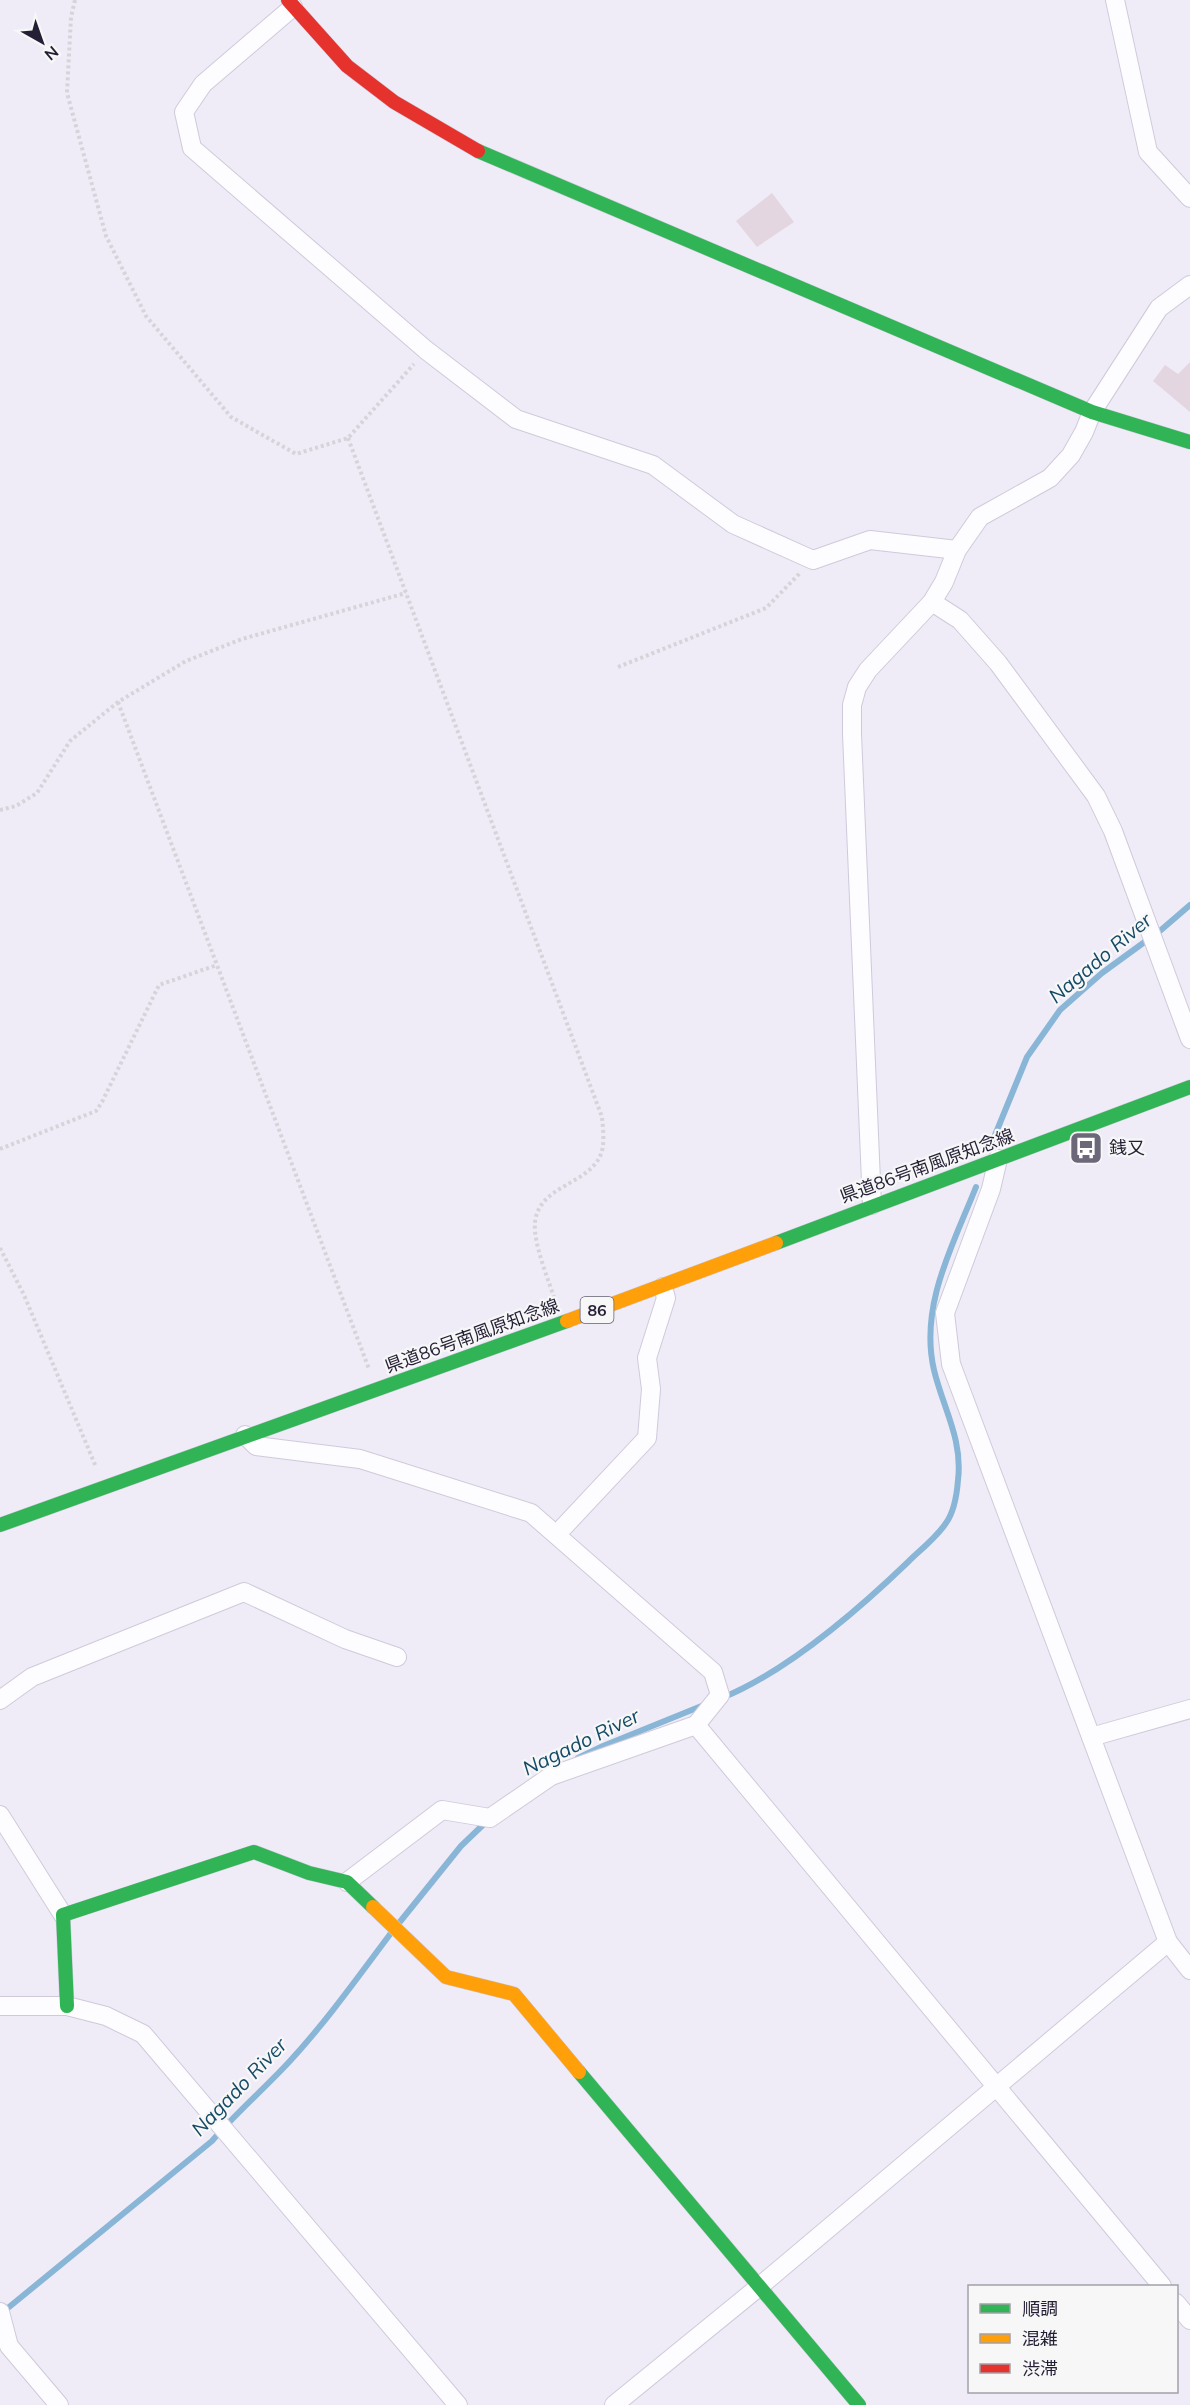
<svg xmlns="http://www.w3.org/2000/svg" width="1190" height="2405" font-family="Mulish,'Noto Sans JP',sans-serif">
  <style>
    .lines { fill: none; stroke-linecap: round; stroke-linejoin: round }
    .stream { stroke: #89b6d6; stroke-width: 6 }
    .building { fill: #e4d6e0 }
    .street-casing { stroke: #cfcadb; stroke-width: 20 }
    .fast-casing { stroke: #cfcadb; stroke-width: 15 }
    .slow-casing { stroke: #cfcadb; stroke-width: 15 }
    .jam-casing { stroke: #cfcadb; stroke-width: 15 }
    .path { stroke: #d6d4d9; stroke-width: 4; stroke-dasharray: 3 3; stroke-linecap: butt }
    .street { stroke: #fdfcfe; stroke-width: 18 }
    .fast { stroke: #30b455; stroke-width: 14 }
    .slow { stroke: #ff9f0a; stroke-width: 14 }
    .jam { stroke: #e5322d; stroke-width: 14 }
    .labels { text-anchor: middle; stroke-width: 4.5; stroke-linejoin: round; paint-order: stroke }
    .shield { fill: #f7f7f7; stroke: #64606f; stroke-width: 1.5 }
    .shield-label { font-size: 16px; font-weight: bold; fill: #251f35 }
    .poi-label { font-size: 18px; fill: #251f35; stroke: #f7f7f7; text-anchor: start }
    .street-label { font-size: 18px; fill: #251f35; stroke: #f7f7f7 }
    .water-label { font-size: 20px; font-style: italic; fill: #154a66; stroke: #f7f7f7 }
  </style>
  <rect width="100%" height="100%" fill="#efecf8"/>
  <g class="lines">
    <g class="stream">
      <polyline points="993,1140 1027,1057 1060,1010 1102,973 1161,930 1190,905"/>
      <path d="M 722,1698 C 788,1671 856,1612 908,1562 C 920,1550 936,1538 946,1523 C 954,1512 957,1493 958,1480 C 963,1439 943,1408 934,1370 C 919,1306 953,1245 976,1187"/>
      <polyline points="578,1758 603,1746 704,1705"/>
      <polyline points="399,1923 461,1846 486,1822"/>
      <path d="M 3,2312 L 212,2141 C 236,2113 264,2089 289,2062 C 326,2022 358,1977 391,1933"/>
    </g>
  </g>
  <g class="building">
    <polygon points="772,193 794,222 757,247 736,221"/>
    <polygon points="1190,362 1190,412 1153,381 1165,365 1178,374"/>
  </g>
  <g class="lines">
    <defs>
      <g id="street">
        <polyline points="1115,0 1148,152 1190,198"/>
        <polyline points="293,7 203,84 184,112 192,148 426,350 516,419 653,465 733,524 813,560 870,540 957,550"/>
        <polyline points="932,602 960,620 998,663 1096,796 1113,831 1190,1039"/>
        <polyline points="998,1159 991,1189 945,1313 951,1364 1168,1942 1190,1970"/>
        <polyline points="872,1205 852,734 852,705 857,687 868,670 932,602 944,582 957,550 980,517 1050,478 1071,455 1084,432 1092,412 1159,308 1190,285"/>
        <polyline points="245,1435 256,1446 360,1459 531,1513 713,1672 720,1695 696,1725 551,1776 490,1818 442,1810 347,1882"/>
        <polyline points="557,1534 647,1438 651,1389 647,1358 666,1298 663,1287"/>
        <polyline points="0,1700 32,1677 244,1592 345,1639 397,1657"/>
        <polyline points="696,1725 1162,2286"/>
        <polyline points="1091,1737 1190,1709"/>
        <polyline points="0,1815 63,1915"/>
        <polyline points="0,2006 67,2006 106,2016 143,2034 458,2405"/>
        <polyline points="1176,2303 1190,2320"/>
        <polyline points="0,2312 9,2346 59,2405"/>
        <polyline points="614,2405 760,2286 1168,1942"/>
      </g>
      <g id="fast">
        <polyline points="478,151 1092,412 1190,442"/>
        <polyline points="776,1243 1190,1087"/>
        <polyline points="0,1525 567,1321"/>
        <polyline points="67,2006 63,1915 254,1852 309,1873 347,1882 373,1907"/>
        <polyline points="579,2072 859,2405"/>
      </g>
      <g id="slow">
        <polyline points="567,1321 776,1243"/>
        <polyline points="373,1907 446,1977 514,1994 579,2072"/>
      </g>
      <polyline id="jam" points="288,0 347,66 394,102 478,151"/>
    </defs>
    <use href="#street" class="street-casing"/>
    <use href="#fast" class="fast-casing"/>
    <use href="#slow" class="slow-casing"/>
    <use href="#jam" class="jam-casing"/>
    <g class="path">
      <polyline points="75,0 71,17 67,93 106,236 146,316 231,417 296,454 348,438 414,364"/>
      <path d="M 348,438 L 602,1117 C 603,1129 605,1143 601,1154 C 589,1185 539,1185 535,1222 C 533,1244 549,1281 556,1303"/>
      <polyline points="618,667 766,608 800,573"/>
      <polyline points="118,702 369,1369"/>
      <polyline points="0,810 16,806 37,793 70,741 118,702 186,661 242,639 406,593"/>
      <polyline points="0,1149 96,1111 102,1102 159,985 217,965"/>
      <polyline points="0,1248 24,1295 96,1467"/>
    </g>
    <use href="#street" class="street"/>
    <use href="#fast" class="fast"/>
    <use href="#slow" class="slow"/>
    <use href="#jam" class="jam"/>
  </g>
  <defs>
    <symbol id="bus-square" viewBox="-11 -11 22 22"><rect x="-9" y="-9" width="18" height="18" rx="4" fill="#6c6779" stroke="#f7f7f7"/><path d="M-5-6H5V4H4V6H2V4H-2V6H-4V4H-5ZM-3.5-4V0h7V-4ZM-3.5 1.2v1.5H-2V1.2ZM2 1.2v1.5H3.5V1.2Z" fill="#fff"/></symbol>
  </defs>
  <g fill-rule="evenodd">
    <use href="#bus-square" x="1067" y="1129" width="38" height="38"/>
  </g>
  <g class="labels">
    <rect class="shield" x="580.5" y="1297" width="33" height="26" rx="4.5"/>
    <g class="shield-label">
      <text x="597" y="1316">86</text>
    </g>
    <g class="poi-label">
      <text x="1109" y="1154">銭又</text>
    </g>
    <g class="street-label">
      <text transform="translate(927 1166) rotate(-20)" y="6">県道86号南風原知念線</text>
      <text transform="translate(472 1336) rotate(-20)" y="6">県道86号南風原知念線</text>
    </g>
    <g class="water-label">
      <text transform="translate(1100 958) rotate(-40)" y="7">Nagado River</text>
      <text transform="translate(581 1742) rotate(-26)" y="7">Nagado River</text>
      <text transform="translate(239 2087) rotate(-46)" y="7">Nagado River</text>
    </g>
  </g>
  <rect x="968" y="2285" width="210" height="108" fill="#f7f7f7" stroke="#a3a1a9" stroke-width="1.5"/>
  <rect x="980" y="2304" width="30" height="9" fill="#30b455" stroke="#a3a1a9" stroke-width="1.5"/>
  <text x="1022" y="2315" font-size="18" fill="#251f35">順調</text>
  <rect x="980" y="2334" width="30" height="9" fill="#ff9f0a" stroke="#a3a1a9" stroke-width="1.5"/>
  <text x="1022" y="2345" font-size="18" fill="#251f35">混雑</text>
  <rect x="980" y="2364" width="30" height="9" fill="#e5322d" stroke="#a3a1a9" stroke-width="1.5"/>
  <text x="1022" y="2375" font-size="18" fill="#251f35">渋滞</text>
  <g transform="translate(42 42) rotate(140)" stroke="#f7f7f7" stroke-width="4.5" paint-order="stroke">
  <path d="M0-4.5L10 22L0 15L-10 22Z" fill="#251f35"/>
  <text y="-9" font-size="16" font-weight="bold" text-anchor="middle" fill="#251f35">N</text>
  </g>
</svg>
